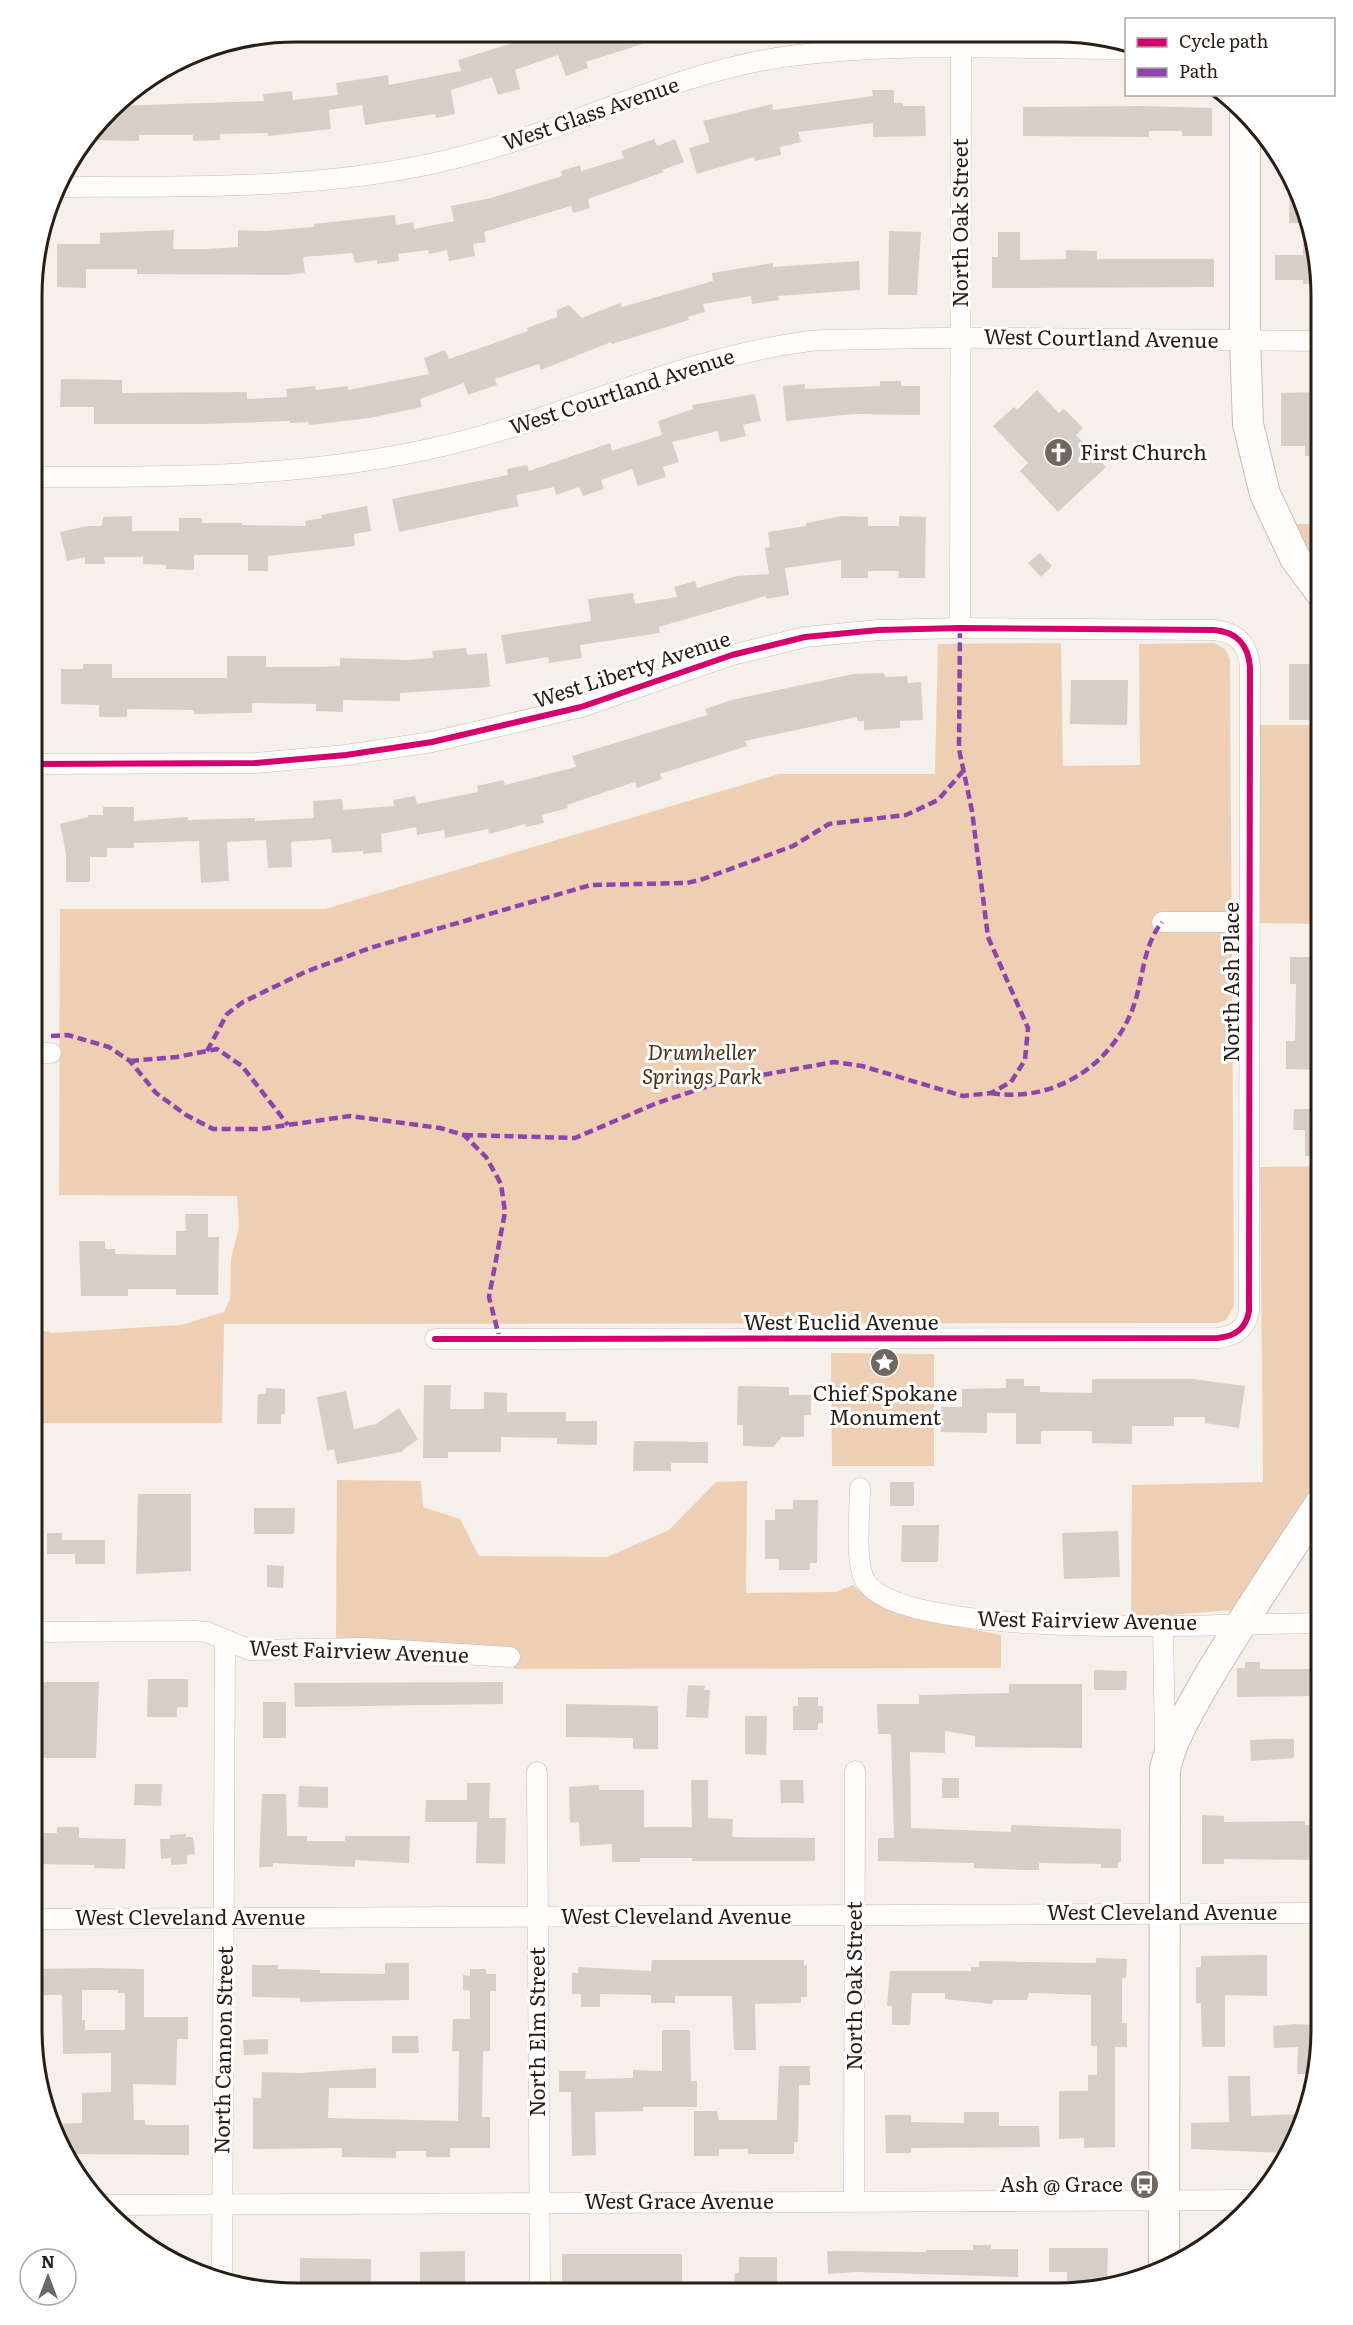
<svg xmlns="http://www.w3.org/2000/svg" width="1353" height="2325" font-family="Literata,serif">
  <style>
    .green { fill: #eecfb3 }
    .building { fill: #d7cec8; fill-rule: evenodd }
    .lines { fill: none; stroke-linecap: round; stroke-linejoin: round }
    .street-casing { stroke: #c5bdb7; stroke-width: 21 }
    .primary-casing { stroke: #c5bdb7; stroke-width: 32 }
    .street { stroke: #fefdfc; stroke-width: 20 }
    .primary { stroke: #fefdfc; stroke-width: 30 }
    .quiet { stroke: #8e44ad; stroke-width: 4.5; stroke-dasharray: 9 4.5; stroke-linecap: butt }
    .cycleway-casing { stroke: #fff; stroke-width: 10 }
    .cycleway { stroke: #d6006c; stroke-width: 6 }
    .labels { text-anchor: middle; stroke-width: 6; stroke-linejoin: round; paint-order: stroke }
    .street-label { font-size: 21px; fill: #281e15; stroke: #fff }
    .poi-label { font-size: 21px; fill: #281e15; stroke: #fff; text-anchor: start }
    .park-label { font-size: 21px; font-style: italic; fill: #4c3115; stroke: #fff }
    .rim { fill: none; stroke: #281e15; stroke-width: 3 }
  </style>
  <rect width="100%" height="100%" fill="#f6f0eb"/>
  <g class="green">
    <polygon points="1290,524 1321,524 1321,575"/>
    <polygon points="1061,643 1063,766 1140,765 1139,644 1214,643 1225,649 1230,659 1234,1306 1226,1320 1217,1323 224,1324 222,1423 32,1423 32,1328 52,1333 181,1325 224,1312 230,1299 231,1259 239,1227 237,1196 59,1195 60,909 325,909 779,774 935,774 938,644"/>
    <polygon points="1259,725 1321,725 1321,924 1259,923"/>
    <polygon points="1321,1166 1321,1472 1232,1610 1131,1618 1132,1485 1263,1482 1260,1167"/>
    <polygon points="831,1353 934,1354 934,1466 832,1466"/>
    <path d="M 337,1480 L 421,1481 L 423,1507 L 460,1519 L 479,1556 L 607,1557 L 669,1530 L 716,1482 L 747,1481 L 746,1593 L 836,1592 L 853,1585 C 890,1620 953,1624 1001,1635 L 1001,1668 L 514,1669 L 512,1649 L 336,1639 Z"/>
  </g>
  <g class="building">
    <polygon points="529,32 668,33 668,36 586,62 588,68 566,76 558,55 515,70 520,89 498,95 492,77 451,90 455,114 436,118 435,114 365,125 362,105 329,110 331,129 268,136 268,133 220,134 220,140 193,141 193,135 139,135 139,141 88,140 115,106 264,101 263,94 292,91 293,100 338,95 336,83 388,75 389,85 461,71 458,60 516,42 514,38"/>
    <polygon points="872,90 894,90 894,103 903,103 903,106 925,106 926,136 873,137 873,123 798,132 801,142 780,147 781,155 755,161 754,157 697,174 689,148 710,142 703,121 772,104 773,110 873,96"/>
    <polygon points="1143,106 1212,108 1212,136 1182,136 1182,131 1149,131 1149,137 1023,136 1023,107"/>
    <polygon points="654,139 657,146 675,139 684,162 662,170 664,172 588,199 590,208 573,213 571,206 484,232 486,242 473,244 475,256 449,261 447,250 429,254 428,250 398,254 399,261 377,264 377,260 355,263 353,253 303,257 305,273 284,275 137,274 137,269 86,269 86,288 57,287 57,244 100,244 100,233 174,230 173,249 207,249 238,247 238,230 264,231 314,227 314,224 395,215 396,225 413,222 414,229 454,221 451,206 491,198 562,176 561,171 580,165 581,171 624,158 621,151"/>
    <polygon points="1290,175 1302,195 1307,223 1289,223"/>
    <polygon points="889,231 921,232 917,295 888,295"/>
    <polygon points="998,232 1020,232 1020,260 1066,259 1066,250 1097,251 1097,259 1214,259 1214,287 992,288 992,257 998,257"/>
    <polygon points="1303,240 1310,240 1319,284 1303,284 1303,280 1275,280 1275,255 1303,255"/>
    <polygon points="859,261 860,290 778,296 779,300 752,304 751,296 703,304 705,312 688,317 689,320 612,344 611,342 541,370 539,364 495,379 497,385 468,395 464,383 420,399 422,407 370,418 309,425 308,422 290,423 290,421 206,424 94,424 94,407 60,407 61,379 122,380 122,393 247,392 247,399 287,397 286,389 315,386 316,390 348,386 348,390 429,374 424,358 445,350 449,359 528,331 527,328 557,317 557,310 569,305 582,318 620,303 622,307 713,281 712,273 773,263 773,267"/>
    <polygon points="880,381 901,381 901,386 920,386 920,415 854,414 786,421 783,386 805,384 805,389 880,386"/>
    <polygon points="1037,390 1059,413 1064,409 1083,428 1076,435 1106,467 1058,512 1020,471 1028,463 993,426 1014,407 1017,410"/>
    <polygon points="1321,392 1321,456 1305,456 1305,446 1281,446 1281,393"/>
    <polygon points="755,394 761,421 743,425 746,436 720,442 718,431 672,442 679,462 663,467 666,477 638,486 632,469 601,480 604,489 583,496 579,487 556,495 554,487 516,495 519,506 399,532 392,499 508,475 507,469 527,465 529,471 610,443 612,451 662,435 658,421 693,409 692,405"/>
    <polygon points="367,506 371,531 354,534 355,546 268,556 268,571 248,571 248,555 194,555 194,570 166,569 166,565 143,564 143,557 104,557 105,564 85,564 85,557 67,561 60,532 87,526 102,526 103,517 132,516 132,531 179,531 179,518 202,518 202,523 242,523 242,525 306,526 305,521 322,518 321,515"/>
    <polygon points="842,516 868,517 868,526 899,526 899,516 926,517 925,578 898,578 899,571 868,571 868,578 841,578 841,560 785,568 789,595 766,599 766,596 659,627 660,633 580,645 582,658 549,663 548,657 506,664 501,635 591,621 588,599 633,593 635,604 677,597 674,587 695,581 697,588 737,576 769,574 765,548 770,547 768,532 806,526 806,523"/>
    <polygon points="1040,553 1052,566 1041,577 1028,563"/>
    <polygon points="466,648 467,655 487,653 490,687 400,693 400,701 343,700 343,712 316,711 316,704 252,703 252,713 194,714 194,710 127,709 127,717 99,717 99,705 61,704 61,669 83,669 83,664 112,664 112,678 227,678 227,656 266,656 266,667 317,667 340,666 340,658 408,660 433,658 432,651"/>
    <polygon points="1289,664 1314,664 1314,682 1321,682 1321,701 1314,701 1314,720 1289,720"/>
    <polygon points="884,673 885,677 907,676 908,683 921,682 923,720 900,721 900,728 864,730 864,721 857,721 857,717 745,741 747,746 660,774 662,779 637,788 635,782 567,805 568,808 542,815 544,823 526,827 525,824 489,834 488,829 445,838 444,830 417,835 416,827 381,834 382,852 363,854 363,851 332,853 331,839 291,842 292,867 268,868 266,840 227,842 229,881 201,883 199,841 134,843 134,848 107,848 107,857 90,857 90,882 66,882 66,853 60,824 88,817 88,815 103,815 103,807 134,807 134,821 188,817 188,820 255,818 255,821 314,818 313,801 342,799 343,810 394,806 393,800 415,796 417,804 478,792 477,786 503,780 505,785 576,767 572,756 707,715 705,709 732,700 853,674"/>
    <polygon points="1071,680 1128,680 1127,725 1070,724"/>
    <polygon points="1290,957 1321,957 1321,1070 1286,1069 1286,1041 1295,1041 1296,984 1290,984"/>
    <polygon points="1294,1109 1316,1109 1316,1115 1321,1115 1321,1156 1305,1156 1305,1130 1293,1130"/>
    <polygon points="185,1214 208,1214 208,1237 219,1237 218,1295 176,1295 176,1289 128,1289 128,1296 81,1296 79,1241 105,1241 105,1249 115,1249 115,1254 176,1255 176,1231 186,1231"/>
    <polygon points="1006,1379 1024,1379 1024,1386 1040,1386 1040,1392 1092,1393 1092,1379 1193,1379 1245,1386 1239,1428 1205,1423 1205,1417 1174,1417 1174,1426 1132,1426 1132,1444 1092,1443 1092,1431 1041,1431 1041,1444 1016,1444 1016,1413 987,1413 987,1433 941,1432 941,1407 962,1407 962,1389 1006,1388"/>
    <polygon points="424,1385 451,1385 450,1409 484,1409 484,1392 507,1393 507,1412 566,1412 566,1421 597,1421 597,1445 557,1444 557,1438 501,1437 501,1452 448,1452 448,1458 423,1458"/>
    <polygon points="738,1386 789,1387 789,1395 811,1395 811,1415 804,1415 804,1437 782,1437 773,1447 743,1446 743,1425 737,1425"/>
    <polygon points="266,1388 285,1389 285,1414 281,1414 281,1424 257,1424 258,1394 266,1394"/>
    <polygon points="346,1391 354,1429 376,1424 399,1408 418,1439 401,1452 337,1464 334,1449 327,1451 317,1397"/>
    <polygon points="634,1441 708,1442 708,1463 671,1463 671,1471 633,1471"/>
    <rect x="890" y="1482" width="24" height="24"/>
    <polygon points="138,1494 191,1494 191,1571 136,1574"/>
    <polygon points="793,1500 818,1500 817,1563 810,1563 810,1570 779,1570 779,1559 765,1559 765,1520 775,1520 775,1509 793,1509"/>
    <polygon points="254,1508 295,1508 294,1534 254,1534"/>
    <polygon points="902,1525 939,1525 938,1562 901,1562"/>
    <polygon points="1118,1531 1120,1577 1064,1579 1062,1533"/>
    <polygon points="47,1533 62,1533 62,1540 105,1540 105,1564 75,1564 75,1554 47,1554"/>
    <polygon points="267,1565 284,1566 283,1588 267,1587"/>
    <polygon points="1245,1662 1260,1662 1260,1669 1313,1669 1313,1696 1237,1697 1237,1668 1245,1668"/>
    <polygon points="1094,1670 1127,1671 1126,1690 1094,1690"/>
    <polygon points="148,1679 188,1679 188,1707 177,1707 177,1717 147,1717"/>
    <polygon points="32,1682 99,1682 96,1758 32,1758"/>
    <polygon points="503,1682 503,1704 295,1707 294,1683"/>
    <polygon points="1009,1684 1082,1684 1082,1748 975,1747 975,1736 945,1731 945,1753 910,1752 911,1828 1011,1832 1011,1825 1121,1829 1121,1862 1118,1862 1118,1868 1101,1868 1101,1864 1039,1863 1039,1870 1022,1870 974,1868 974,1863 878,1861 878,1838 894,1838 891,1734 878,1734 877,1704 919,1704 919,1695 1009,1693"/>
    <polygon points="688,1685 705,1686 704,1690 710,1690 708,1718 686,1717"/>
    <polygon points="798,1697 818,1697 818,1706 823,1706 823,1723 818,1723 818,1730 793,1730 793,1706 798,1706"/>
    <rect x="263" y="1702" width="23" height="36"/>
    <polygon points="566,1704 658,1706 658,1749 633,1749 633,1738 566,1737"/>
    <polygon points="745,1716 767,1716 766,1755 745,1754"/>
    <polygon points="1272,1739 1294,1739 1294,1758 1251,1761 1250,1740"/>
    <rect x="942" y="1778" width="17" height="20"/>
    <polygon points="691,1780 708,1780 708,1818 733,1819 732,1837 815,1838 815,1861 692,1861 692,1858 640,1858 640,1862 612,1862 612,1844 580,1846 579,1822 570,1823 569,1787 599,1785 599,1790 644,1790 644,1827 692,1827"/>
    <polygon points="780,1780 803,1780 804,1803 781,1803"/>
    <polygon points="467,1783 490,1783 489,1818 506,1818 505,1864 476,1863 477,1822 425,1822 426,1800 467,1800"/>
    <polygon points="135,1784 162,1784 161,1806 134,1805"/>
    <polygon points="299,1786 328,1787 328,1808 298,1807"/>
    <polygon points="262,1794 286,1794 287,1836 307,1836 307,1841 345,1841 345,1836 410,1836 409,1863 355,1860 355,1867 273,1863 273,1867 259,1867"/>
    <polygon points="1202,1815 1224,1816 1224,1822 1305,1821 1305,1825 1321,1825 1321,1860 1224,1859 1224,1864 1202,1864"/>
    <polygon points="57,1827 79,1827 79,1838 126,1839 125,1869 94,1868 94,1865 32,1864 32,1833 57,1833"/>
    <polygon points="186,1834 186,1837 193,1837 195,1854 187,1855 187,1864 171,1865 171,1858 161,1859 160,1839 170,1839 170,1835"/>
    <polygon points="1267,1955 1267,1996 1225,1995 1225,2047 1202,2047 1201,2003 1196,2003 1196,1967 1201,1967 1201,1956"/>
    <polygon points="1096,1958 1127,1959 1126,1978 1122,1978 1122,2023 1127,2023 1127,2047 1115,2047 1115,2147 1084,2148 1084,2138 1059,2139 1059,2091 1088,2091 1088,2075 1097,2075 1097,2046 1091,2046 1091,1995 1029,1993 1027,2000 993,2000 992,2004 945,1999 945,1993 912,1993 910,2025 892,2025 892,2006 887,2006 890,1971 971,1971 971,1967 979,1967 979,1961 1096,1963"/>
    <polygon points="652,1960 804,1960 804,1966 807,1965 807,1997 801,1997 801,2003 755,2004 756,2050 734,2050 732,1996 675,1996 675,2003 651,2003 651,1995 600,1994 600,2007 581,2007 581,1994 572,1994 572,1973 578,1973 578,1967 651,1971"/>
    <polygon points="385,1963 409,1963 409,2000 300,2002 300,1998 252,1997 252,1965 278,1965 278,1969 320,1970 320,1973 385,1974"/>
    <path d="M 95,1968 L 144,1969 L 144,2017 L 188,2017 L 188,2039 L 177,2039 L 176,2085 L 133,2084 L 134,2120 L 145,2120 L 145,2125 L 189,2125 L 189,2155 L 69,2154 L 69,2151 L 64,2151 L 51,2130 L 50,2124 L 82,2123 L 82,2093 L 111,2092 L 111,2053 L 63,2054 L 62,1995 L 42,1995 L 42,1991 L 32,1990 L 32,1969 ZM 82,1990 L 118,1990 L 118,1993 L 125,1993 L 125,2030 L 85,2030 L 85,2020 L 82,2020 Z"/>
    <polygon points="470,1969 486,1969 486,1974 496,1974 496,1991 490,1991 490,2051 483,2051 482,2117 490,2117 490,2148 450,2148 450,2157 426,2157 426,2151 396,2151 396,2158 342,2157 342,2148 253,2149 253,2098 261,2098 262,2072 301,2073 376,2068 376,2088 329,2088 328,2118 458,2121 459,2051 452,2051 453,2019 470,2019 470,1991 463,1990 463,1975 470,1976"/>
    <polygon points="1295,2024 1316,2025 1315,2074 1297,2074 1298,2047 1274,2048 1273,2026"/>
    <polygon points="662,2030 690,2030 691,2081 697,2081 697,2107 643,2107 643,2111 595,2112 596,2155 572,2156 571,2092 559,2092 559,2071 586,2071 585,2079 633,2078 633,2070 662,2071"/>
    <polygon points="392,2036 418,2036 419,2053 392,2053"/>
    <polygon points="268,2039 268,2054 244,2055 243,2040"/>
    <polygon points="779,2066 810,2066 810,2085 799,2085 798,2142 794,2142 794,2154 748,2154 748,2149 719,2149 719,2156 694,2156 694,2111 717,2111 719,2120 777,2120"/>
    <polygon points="1228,2076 1250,2076 1251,2116 1300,2114 1300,2129 1287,2153 1191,2149 1191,2123 1229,2122"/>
    <polygon points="964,2112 999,2112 999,2126 1039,2126 1040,2147 911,2148 911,2153 886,2153 885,2115 911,2115 911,2122 964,2123"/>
    <polygon points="973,2245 991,2245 991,2249 1018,2249 1018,2277 857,2272 828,2274 827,2251 926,2252 926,2250 973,2250"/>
    <polygon points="1049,2248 1108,2248 1107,2284 1067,2292 1067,2272 1049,2272"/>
    <polygon points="465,2251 465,2286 438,2286 438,2292 420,2292 420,2252"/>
    <polygon points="562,2254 682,2254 682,2284 597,2283 597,2292 575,2292 575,2283 562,2283"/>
    <polygon points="739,2257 777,2257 777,2290 734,2290 735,2273 739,2273"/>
    <polygon points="300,2258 371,2259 371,2288 354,2288 353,2291 304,2290 304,2285 300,2285"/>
  </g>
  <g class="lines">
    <defs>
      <g id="street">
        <path d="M 56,187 C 192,186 332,191 464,156 C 577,127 682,68 798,55 C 906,42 1018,49 1126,49"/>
        <path d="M 33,477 C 173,477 314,478 451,444 C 573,414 684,357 810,341 C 831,339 854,340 875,339 C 921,338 967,337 1013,338 C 1116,339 1219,340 1321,341"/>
        <polyline points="960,628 961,33"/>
        <path d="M 33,764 L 256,763 L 346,755 L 432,742 L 581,707 L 732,655 L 805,637 L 879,630 L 960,628 L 1214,630 C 1237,632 1248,644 1250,667 L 1249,1311 C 1246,1329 1235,1336 1218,1338 L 435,1339"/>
        <polyline points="1162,922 1248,922"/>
        <polyline points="33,1053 51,1053"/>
        <path d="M 860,1488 C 860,1510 854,1565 866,1582 C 908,1643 1242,1623 1321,1623"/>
        <polyline points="1163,1624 1165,1750"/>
        <polyline points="32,1632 195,1631 207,1632 250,1650 365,1648 510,1657"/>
        <polyline points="537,1772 540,2292"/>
        <polyline points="32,1919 1321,1913"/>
        <polyline points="854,2201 855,1771"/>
        <polyline points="101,2205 1257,2200"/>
        <polyline points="222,2281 225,1640"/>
      </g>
      <g id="primary">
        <polyline points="1245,113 1245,340 1248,424 1265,494 1295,558 1321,593"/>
        <path d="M 1164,2270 L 1165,1769 C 1172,1738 1191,1708 1206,1681 C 1242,1620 1282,1561 1321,1502"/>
      </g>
    </defs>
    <use href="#street" class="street-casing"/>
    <use href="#primary" class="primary-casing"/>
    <use href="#street" class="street"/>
    <use href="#primary" class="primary"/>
    <g class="quiet">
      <polyline points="51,1036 68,1035 109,1047 130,1061 156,1093 186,1115 213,1129 260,1129 350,1116 440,1128 464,1135 486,1157 501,1184 505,1212 489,1297 500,1340"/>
      <polyline points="207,1051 227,1014 243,1002 305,972 370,948 591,885 687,883 703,879 793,846 829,824 906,815 938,800 964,770"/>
      <polyline points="130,1061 177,1057 217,1049 242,1066 288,1125"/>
      <path d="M 991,1093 C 1058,1104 1120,1060 1137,995 C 1144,968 1145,944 1162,922"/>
      <polyline points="464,1135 575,1138 657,1103 718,1083 834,1062 862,1066 963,1096 991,1093 1011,1082 1025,1060 1028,1028 988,937 972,811 959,749 960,628"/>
    </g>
    <defs>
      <path id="cycleway" d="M 33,764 L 256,763 L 346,755 L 432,742 L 581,707 L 732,655 L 805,637 L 879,630 L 960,628 L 1214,630 C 1237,632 1248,644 1250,667 L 1249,1311 C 1246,1329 1235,1336 1218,1338 L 435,1339"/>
    </defs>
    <use href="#cycleway" class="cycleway-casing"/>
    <use href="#cycleway" class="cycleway"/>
  </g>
  <defs>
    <symbol id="church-disc" viewBox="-11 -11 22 22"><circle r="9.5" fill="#706860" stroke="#fff"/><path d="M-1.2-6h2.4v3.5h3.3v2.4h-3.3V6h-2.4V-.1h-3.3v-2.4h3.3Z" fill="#fff"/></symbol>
    <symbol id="sight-disc" viewBox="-11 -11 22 22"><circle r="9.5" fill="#706860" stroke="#fff"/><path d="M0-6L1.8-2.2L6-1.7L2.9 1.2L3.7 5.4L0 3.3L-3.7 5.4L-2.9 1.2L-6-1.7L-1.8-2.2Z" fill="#fff"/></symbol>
    <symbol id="bus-disc" viewBox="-11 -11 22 22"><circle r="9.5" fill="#706860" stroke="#fff"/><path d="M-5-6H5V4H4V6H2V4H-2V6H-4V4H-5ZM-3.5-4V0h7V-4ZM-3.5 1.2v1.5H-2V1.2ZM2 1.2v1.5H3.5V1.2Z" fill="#fff"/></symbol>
  </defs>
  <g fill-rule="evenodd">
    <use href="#church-disc" x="1042" y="436" width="33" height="33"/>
    <use href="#sight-disc" x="868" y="1346" width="33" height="33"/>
    <use href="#bus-disc" x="1128" y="2168" width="33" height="33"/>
  </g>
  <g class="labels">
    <g class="street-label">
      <text transform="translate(591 114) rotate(-19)" y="7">West Glass Avenue</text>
      <text transform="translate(961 223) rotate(-90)" y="7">North Oak Street</text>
      <text transform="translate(1101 339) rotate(1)" y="7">West Courtland Avenue</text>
      <text transform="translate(622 392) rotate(-18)" y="7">West Courtland Avenue</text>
      <text transform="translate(632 670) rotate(-18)" y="7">West Liberty Avenue</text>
      <text transform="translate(1232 982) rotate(-90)" y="7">North Ash Place</text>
      <text x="841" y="1330">West Euclid Avenue</text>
      <text transform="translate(1087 1621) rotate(1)" y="7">West Fairview Avenue</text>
      <text transform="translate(359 1652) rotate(2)" y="7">West Fairview Avenue</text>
      <text x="1162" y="1920">West Cleveland Avenue</text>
      <text x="676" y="1924">West Cleveland Avenue</text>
      <text x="190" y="1925">West Cleveland Avenue</text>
      <text transform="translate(855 1986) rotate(-90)" y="7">North Oak Street</text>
      <text transform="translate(538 2032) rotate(-90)" y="7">North Elm Street</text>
      <text transform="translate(224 2050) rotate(-89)" y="7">North Cannon Street</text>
      <text x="679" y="2209">West Grace Avenue</text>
    </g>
    <g class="poi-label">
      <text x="1080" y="460">First Church</text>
      <text x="885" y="1401" text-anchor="middle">Chief Spokane<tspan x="885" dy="24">Monument</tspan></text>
      <text x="1123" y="2192" text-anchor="end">Ash @ Grace</text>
    </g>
    <g class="park-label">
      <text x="702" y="1060">Drumheller<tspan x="702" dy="24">Springs Park</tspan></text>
    </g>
  </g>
  <path d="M0 0H1353V2325H0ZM296 42H1057A254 254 0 0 1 1311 296V2029A254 254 0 0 1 1057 2283H296A254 254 0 0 1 42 2029V296A254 254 0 0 1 296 42Z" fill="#fff" fill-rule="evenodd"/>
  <path class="rim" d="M296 42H1057A254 254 0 0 1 1311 296V2029A254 254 0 0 1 1057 2283H296A254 254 0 0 1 42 2029V296A254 254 0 0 1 296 42Z"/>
  <rect x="1125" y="18" width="210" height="78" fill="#ffffff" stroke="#a9a5a1" stroke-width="1.5"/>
  <rect x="1137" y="38" width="30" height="9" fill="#d6006c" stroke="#a9a5a1" stroke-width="1.5"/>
  <text x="1179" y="48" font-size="18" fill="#281e15">Cycle path</text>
  <rect x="1137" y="68" width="30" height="9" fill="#8e44ad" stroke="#a9a5a1" stroke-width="1.5"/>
  <text x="1179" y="78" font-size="18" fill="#281e15">Path</text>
  <g transform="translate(48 2277)"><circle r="28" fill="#ffffff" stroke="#a9a5a1" stroke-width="1.5"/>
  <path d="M0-4.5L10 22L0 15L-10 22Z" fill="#706860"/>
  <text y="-9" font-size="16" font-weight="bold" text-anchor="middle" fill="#281e15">N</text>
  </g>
</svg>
